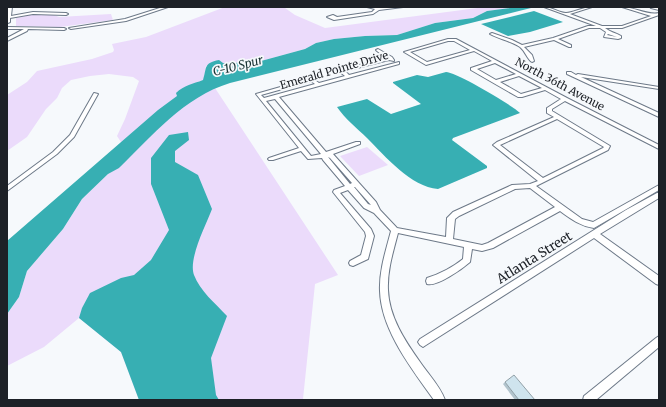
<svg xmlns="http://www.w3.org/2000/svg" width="666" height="407" font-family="Merriweather,serif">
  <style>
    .green { fill: #ebdbfb }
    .water { fill: #37afb3 }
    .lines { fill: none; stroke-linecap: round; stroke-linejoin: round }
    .minor-casing { stroke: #6d7988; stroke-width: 2 }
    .tertiary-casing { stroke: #6d7988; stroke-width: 2 }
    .minor { fill: #fff; fill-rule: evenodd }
    .tertiary { fill: #fff; fill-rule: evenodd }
    .wall { fill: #b2c4cd }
    .building { fill: #cfe4ee; stroke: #91a0a7 }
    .labels { text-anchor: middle; stroke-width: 3.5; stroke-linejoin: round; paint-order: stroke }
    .far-street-label { font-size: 11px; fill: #1d2127; stroke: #f6f9fc }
    .far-water-label { font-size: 12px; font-style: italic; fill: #173132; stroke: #f6f9fc }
    .street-label { font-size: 13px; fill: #1d2127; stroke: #f6f9fc }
  </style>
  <rect width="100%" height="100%" fill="#f6f9fc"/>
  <g class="green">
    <polygon points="225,7 286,7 285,8 295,15 325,28 485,7 518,7 487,11 473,18 435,23 397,35 365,36 334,39 316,43 305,49 261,61 241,62 230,64 223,63 206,66 204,80 215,88 338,275 315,284 303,399 329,400 139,400 121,352 79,318 44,347 7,366 7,314 19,297 27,271 63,229 82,199 108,174 121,142 117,136 125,119 139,81 133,77 109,74 90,76 71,80 62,88 57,98 46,109 27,137 7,151 7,95 27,82 37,71 92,59 113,52 114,50 112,44 146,37"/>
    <polygon points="36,14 54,15 59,17 111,14 113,20 60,27 16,26 16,18"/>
    <polygon points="367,147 388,165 359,176 340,156"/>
  </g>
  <g class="water">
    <path d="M 518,7 L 535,7 L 230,83 C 184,97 152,136 119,168 L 108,174 L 82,199 L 63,229 L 27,271 L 19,297 L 7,314 L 7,241 L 158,110 L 177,96 L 176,93 C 184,85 193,84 203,80 C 207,68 203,63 219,60 L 223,63 L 230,64 L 241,62 L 261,61 L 305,49 L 316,43 L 334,39 L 365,36 L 397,35 L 435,23 L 473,18 L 487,11 Z"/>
    <polygon points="534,11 563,22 530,32 508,36 481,24"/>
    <path d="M 446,72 C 456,72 512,105 520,113 L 453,138 L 452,140 L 487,166 L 487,168 L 438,189 C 411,187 385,156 367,138 C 357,128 345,119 337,107 L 367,99 L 391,114 L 421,104 L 393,83 L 393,82 L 417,75 L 428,77 Z"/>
    <path d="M 188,132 L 189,140 L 175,151 L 175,162 L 198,175 L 212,209 C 206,225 188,259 194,275 C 200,291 215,303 227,316 L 211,358 L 216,395 L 219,400 L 139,400 L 121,352 L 79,318 L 82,308 L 90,293 L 121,278 L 134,275 L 151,260 L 169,230 L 151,184 L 151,158 L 169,135 Z"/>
  </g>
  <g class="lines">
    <defs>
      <g id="minor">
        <polygon points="8,7 12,7 11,16 33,12 66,13 68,14 66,15 33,14 10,18 10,22 8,23 7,23"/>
        <polygon points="163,7 168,7 126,21 71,29 69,28 125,19"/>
        <polygon points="367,7 378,8 403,7 379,10 373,14 334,20 327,17 333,15 337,17 372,12 375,9"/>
        <path d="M 544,7 C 552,7 559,13 566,13 C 573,13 583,7 592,7 L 570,14 L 602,26 L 622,26 L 651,16 L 622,7 C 634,7 648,16 659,13 L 659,15 L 622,28 L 605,28 C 610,32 616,33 621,36 L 621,38 L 618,39 L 604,37 L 606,32 L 600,28 L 589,28 L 558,39 L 571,45 L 571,47 L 569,47 L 554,40 L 524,47 L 532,55 L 534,61 L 532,62 C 527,59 526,52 520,47 C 511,41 499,39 490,34 L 492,33 L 512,40 L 522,45 L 553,38 L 588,26 L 596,26 ZM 608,34 L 617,37 L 607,35 Z"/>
        <polygon points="7,27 64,28 66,29 64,30 28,29 27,31 7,41 7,38 24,29 7,29"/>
        <path d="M 448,39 L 456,39 L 567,98 L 659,145 L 659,149 L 657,148 L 565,101 L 552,109 L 552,111 L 610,146 L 608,150 L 536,186 L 582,219 L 593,222 L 659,185 L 659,190 L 594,228 C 580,226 571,219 560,211 L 493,248 L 482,251 L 472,249 L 470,262 C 462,269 437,287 427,284 L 426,281 L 427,278 C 440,274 453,267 463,259 L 464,247 L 398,233 C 393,252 387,271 388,290 C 389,317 405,341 420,362 C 428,374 440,386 445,400 L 434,400 C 412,369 381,330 380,291 C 379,271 386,250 391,231 L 374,213 L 364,208 L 348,190 L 340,193 L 371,229 L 374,236 L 368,259 L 353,266 L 350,265 L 349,263 L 350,261 L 361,255 L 366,236 L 365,232 L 333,192 L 334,190 L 345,186 L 323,160 L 322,158 L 308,159 L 301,151 L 273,160 L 269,160 L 268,159 L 269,158 L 299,148 L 256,94 L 312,78 L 319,83 L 345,76 L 340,72 L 340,70 L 386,58 L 377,51 L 376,50 L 378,49 L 392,57 L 394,60 L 394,61 L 389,60 L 345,71 L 349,75 L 399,62 L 399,64 L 279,97 L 326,152 L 356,142 L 360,142 L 360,144 L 333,154 L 376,202 L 380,210 L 397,228 L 446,237 L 447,218 L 453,212 L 512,185 L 530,184 L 538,181 L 493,145 L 497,142 L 554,117 L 547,113 L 547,108 L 561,99 L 545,90 L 522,97 L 518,97 L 471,70 L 471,68 L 492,61 L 474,51 L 426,65 L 404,52 ZM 448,41 L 454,41 L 470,50 L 427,62 L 410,52 ZM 495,63 L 516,74 L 496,80 L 477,69 ZM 519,76 L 542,88 L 521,94 L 500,82 ZM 311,81 L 315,84 L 264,98 L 261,95 ZM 275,99 L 321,154 L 311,156 L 266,101 ZM 557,119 L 604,147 L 603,148 L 543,178 L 500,145 ZM 328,157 L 330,158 L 352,183 L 350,184 ZM 354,187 L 355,187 L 371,205 L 368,204 ZM 530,188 L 555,207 L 488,243 L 482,245 L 453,239 L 455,219 L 459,216 L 515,189 Z"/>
        <polygon points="567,72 571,72 576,75 578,74 659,87 659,89 581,77 659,113 659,117 567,74"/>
        <polygon points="94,93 98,94 74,137 57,154 7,191 7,186 53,152 70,135"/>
        <polygon points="657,193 659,193 659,198 600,234 659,276 659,285 656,284 594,238 426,345 423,347 420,345 418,342 420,339 626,210"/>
        <polygon points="659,336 659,347 596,400 583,400 584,396 656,338"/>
      </g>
      <polygon id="tertiary" points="650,7 659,8 659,10 651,8"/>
    </defs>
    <use href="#minor" class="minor-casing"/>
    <use href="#tertiary" class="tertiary-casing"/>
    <use href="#minor" class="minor"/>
    <use href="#tertiary" class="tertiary"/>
  </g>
  <polygon class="wall" points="505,382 535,400 515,400 503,384"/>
  <polygon class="building" points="514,375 535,400 519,400 515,395 505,382"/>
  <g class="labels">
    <g class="far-street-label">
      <text transform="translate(334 70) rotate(-16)" y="4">Emerald Pointe Drive</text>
      <text transform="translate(560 84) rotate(28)" y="4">North 36th Avenue</text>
    </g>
    <g class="far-water-label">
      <text transform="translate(238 66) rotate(-14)" y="4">C-10 Spur</text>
    </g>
    <g class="street-label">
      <text transform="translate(534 257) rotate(-32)" y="5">Atlanta Street</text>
    </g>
  </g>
  <rect width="666" height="407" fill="none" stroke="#1d2127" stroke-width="16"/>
</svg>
